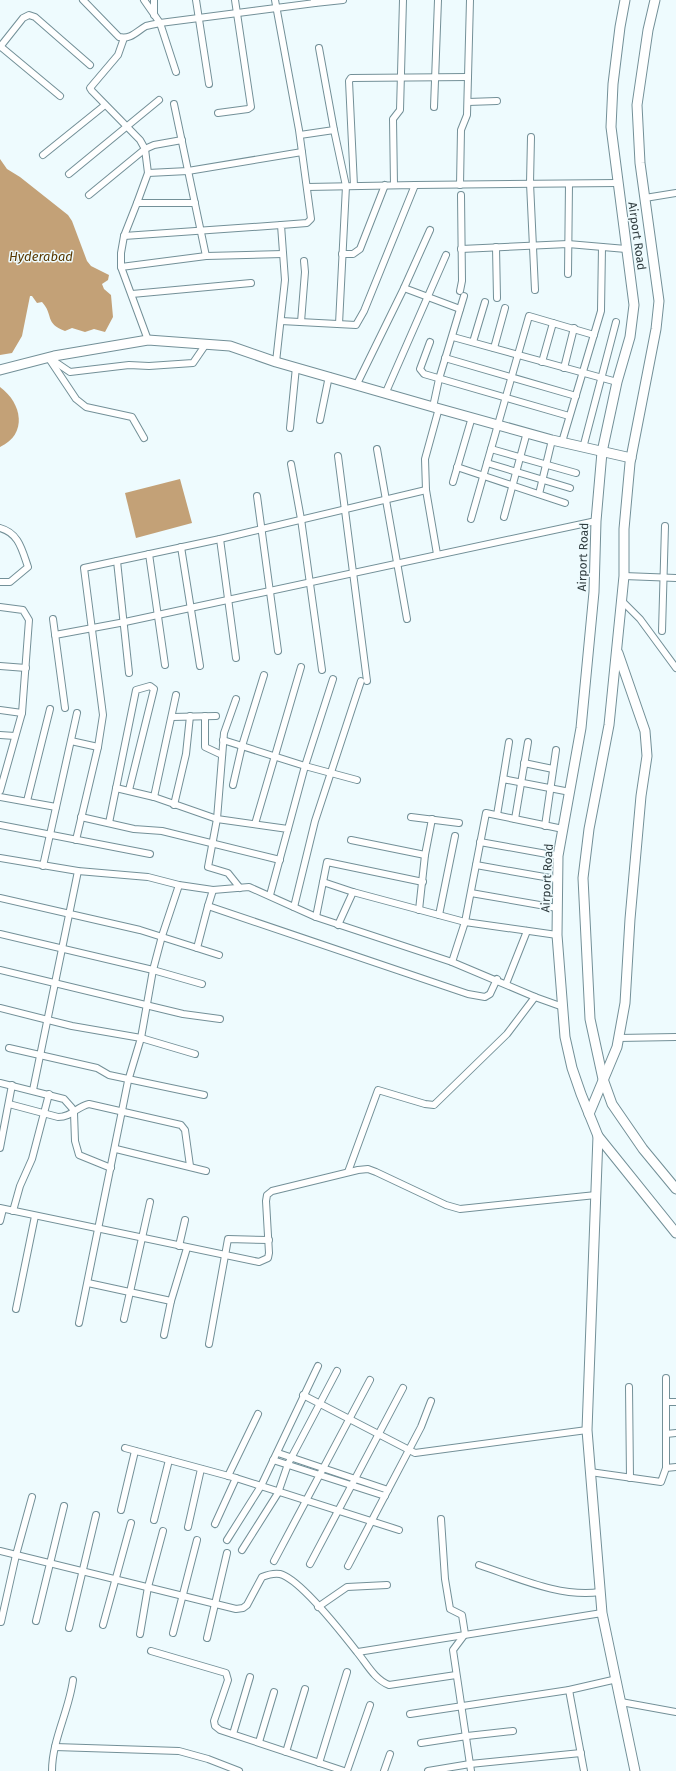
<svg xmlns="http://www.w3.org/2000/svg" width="676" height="1771" font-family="'Fira Sans',sans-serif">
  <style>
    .water { fill: #c3a177 }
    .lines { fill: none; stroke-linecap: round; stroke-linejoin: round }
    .street-casing { stroke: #739098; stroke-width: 8 }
    .secondary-casing { stroke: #739098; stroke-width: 11 }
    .street { stroke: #fff; stroke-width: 6 }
    .secondary { stroke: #fff; stroke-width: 9 }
    .labels { text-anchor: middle; stroke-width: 3; stroke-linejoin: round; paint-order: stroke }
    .street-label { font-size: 12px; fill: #2f3c3f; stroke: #eefbfe }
    .water-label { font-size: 13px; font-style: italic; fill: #593800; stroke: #eefbfe }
  </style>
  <rect width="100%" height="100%" fill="#eefbfe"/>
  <g class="water">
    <path d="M 0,159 L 7,169 L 20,177 L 68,215 L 72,221 L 87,261 L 91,266 L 109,275 L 108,280 L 102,284 L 104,289 L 111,295 L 113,317 L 105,332 L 94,329 L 85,332 L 72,328 L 65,331 C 44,323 54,315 42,302 L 37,303 L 32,296 L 30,296 L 22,336 L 12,353 L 0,355 Z"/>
    <path d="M 0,387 C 22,403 28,434 0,447 Z"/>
    <polygon points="180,479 192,523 136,538 125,493"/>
  </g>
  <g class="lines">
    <defs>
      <g id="street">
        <path d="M 83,0 L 119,37 C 131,40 137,31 146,26 C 150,25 155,24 160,23 L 315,3 L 314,0"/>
        <polyline points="144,0 160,23 176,72"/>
        <polyline points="196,0 209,84"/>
        <polyline points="275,0 299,130 311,219 307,223 281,225 285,280 276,362"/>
        <polyline points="315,3 343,0"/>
        <polyline points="154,15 154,0"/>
        <polyline points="124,38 118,55 90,88 92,91 140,140 145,149 148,173"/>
        <polyline points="0,46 60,96"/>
        <polyline points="0,47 23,18 29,15 35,17 90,65"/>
        <polyline points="468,102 497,101"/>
        <polyline points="174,104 206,256"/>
        <polyline points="434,107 438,0"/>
        <polyline points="218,113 248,109 251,107 235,0"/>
        <polyline points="334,130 346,186 339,324"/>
        <polyline points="300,135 334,130 319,48"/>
        <polyline points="531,137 530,183 535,290"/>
        <polyline points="43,155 105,105"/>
        <polyline points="69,174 159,100"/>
        <polyline points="394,185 393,119 400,110 403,0"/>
        <polyline points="415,185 617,183"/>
        <polyline points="460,185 461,130 467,115 470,0"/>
        <polyline points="354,186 349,81 351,78 468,77"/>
        <polyline points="89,195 145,149 154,145 182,140"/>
        <polyline points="645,198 676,193"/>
        <polyline points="137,203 148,173 188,171 302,152"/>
        <polyline points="124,236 281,225"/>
        <polyline points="496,247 497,298"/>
        <polyline points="461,249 568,244 626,249"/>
        <polyline points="342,254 353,254 360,249 385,185"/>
        <polyline points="121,267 206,256 283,254"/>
        <polyline points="568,274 569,184"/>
        <polyline points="404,288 460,309"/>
        <polyline points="460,291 462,281 461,195"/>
        <polyline points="132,294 251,283"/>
        <polyline points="281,321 356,325 364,311 415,185 307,187"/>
        <polyline points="301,322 305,272 304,261"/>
        <polyline points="453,337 617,382"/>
        <polyline points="148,340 121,267 121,253 124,236 137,203 195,203"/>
        <polyline points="430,342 420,369 424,374 569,416"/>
        <polyline points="473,342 485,302"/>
        <polyline points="494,348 505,308"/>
        <polyline points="48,357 70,372 129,365 149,366 193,363 206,344"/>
        <polyline points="445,358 576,396"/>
        <polyline points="50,360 76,399 86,407 132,417 144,438"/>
        <polyline points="542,362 553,323"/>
        <polyline points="564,368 574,328"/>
        <polyline points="357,384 404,288 430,230"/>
        <polyline points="386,392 446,255"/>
        <polyline points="433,407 439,379 464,296"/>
        <polyline points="320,420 329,376"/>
        <polyline points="290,428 296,367"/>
        <polyline points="562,442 601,311 602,247"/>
        <polyline points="583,448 616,322"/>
        <polyline points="377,449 407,619"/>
        <polyline points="491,449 576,473"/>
        <polyline points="338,456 367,681"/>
        <polyline points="487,463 570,488"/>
        <polyline points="291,464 301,519 322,670"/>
        <polyline points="457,467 565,503"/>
        <polyline points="453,482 472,417"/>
        <polyline points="539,494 552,440"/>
        <polyline points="257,496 278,651"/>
        <polyline points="504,517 527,432"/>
        <polyline points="471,519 529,316 594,335"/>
        <path d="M 0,528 C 19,533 22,550 28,567 L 10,582 L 0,582"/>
        <polyline points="220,539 236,658"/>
        <polyline points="181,547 200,666"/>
        <polyline points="149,554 165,665"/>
        <polyline points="437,554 426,490 425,459 439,408"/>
        <polyline points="117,561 129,673"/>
        <polyline points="624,576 676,578"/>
        <polyline points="621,600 640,619 676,668"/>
        <polyline points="0,607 23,610 29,620 22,713 0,791"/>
        <polyline points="53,619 65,708"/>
        <polyline points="662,631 665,526"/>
        <polyline points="55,635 125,622 596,521"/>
        <polyline points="0,666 26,668"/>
        <polyline points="333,679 305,766 357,780"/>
        <polyline points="236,699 224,733 217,819 208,867 228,873 240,888"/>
        <polyline points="0,710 22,713"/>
        <polyline points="205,716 205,747 222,755"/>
        <polyline points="172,717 216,716"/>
        <polyline points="0,735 15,736"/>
        <polyline points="223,740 305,766 288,829"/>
        <polyline points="71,741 98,747"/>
        <polyline points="524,763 553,769"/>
        <polyline points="503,779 509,742"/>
        <polyline points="233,785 242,746 264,675"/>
        <polyline points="116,788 154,797 217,819 288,829 270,895"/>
        <polyline points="0,797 56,807"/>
        <polyline points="154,797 176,695"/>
        <polyline points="27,801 50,709"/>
        <polyline points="174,805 186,754 190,716"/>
        <polyline points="497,815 503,779 570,792"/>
        <polyline points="81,817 134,829 162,831 280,860"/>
        <polyline points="411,817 459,823"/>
        <polyline points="515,819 528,742"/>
        <polyline points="109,823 136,690 150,686 154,689 129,790"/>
        <polyline points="255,824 301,667"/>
        <polyline points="0,825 150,854"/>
        <polyline points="545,826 556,750"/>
        <polyline points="76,840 98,747 103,715 84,568 220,539 426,490"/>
        <polyline points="351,840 425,855"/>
        <polyline points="480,842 558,856"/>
        <polyline points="0,858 78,871 148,877 179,885 213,890 249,887 316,917 452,962 535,997 563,1007"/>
        <polyline points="476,865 556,879"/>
        <polyline points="43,866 77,713"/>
        <polyline points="323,882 353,892"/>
        <polyline points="213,890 208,906 468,994 485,997 490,994 497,979"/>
        <polyline points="471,893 557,908"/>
        <polyline points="0,898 140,930 197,948"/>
        <polyline points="208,906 197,948 219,955"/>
        <polyline points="294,907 315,821 361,681"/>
        <polyline points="419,910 425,855 432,819"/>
        <polyline points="439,915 455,836"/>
        <polyline points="316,917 327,862 423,882"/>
        <polyline points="338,925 353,892 465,922 557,935"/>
        <polyline points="0,934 153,970 202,984"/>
        <polyline points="452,962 465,922 486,813 563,829"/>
        <polyline points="0,970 183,1014 220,1019"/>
        <polyline points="506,984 527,931"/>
        <polyline points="0,1008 72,1026 141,1038 195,1054"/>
        <polyline points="618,1038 676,1037"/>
        <polyline points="9,1048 97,1068 109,1075 204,1095"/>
        <polyline points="0,1083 64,1099 72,1108 74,1113 75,1141 79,1155 111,1168"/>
        <polyline points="33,1090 78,871"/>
        <path d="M 9,1104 L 58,1117 C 72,1117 76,1107 89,1104 L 181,1125 L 185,1130 L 190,1166"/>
        <polyline points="0,1148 12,1085"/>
        <polyline points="116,1149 206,1171"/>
        <polyline points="348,1172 378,1090 425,1104 434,1105 507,1034 535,997"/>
        <polyline points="0,1208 259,1262 268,1258 269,1253 266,1201 267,1195 272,1191 358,1170 368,1169 376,1172 446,1205 460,1209 596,1195"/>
        <polyline points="13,1211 20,1186 32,1159 49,1094"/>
        <polyline points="0,1221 3,1209"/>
        <polyline points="179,1246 185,1220"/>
        <polyline points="88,1283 171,1301"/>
        <polyline points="16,1309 35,1216"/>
        <polyline points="124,1319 150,1202"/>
        <polyline points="79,1323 128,1081 141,1038 153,970 162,936 179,885"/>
        <polyline points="164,1335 171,1301 187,1248"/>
        <polyline points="209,1344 228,1239 269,1240"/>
        <polyline points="629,1387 630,1478"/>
        <polyline points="303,1395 415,1453 587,1430"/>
        <polyline points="666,1402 676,1402"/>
        <polyline points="666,1434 676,1433"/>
        <polyline points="125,1448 236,1478 399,1530"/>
        <polyline points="278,1453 388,1490"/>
        <polyline points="273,1460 385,1496"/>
        <polyline points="666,1468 666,1378"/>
        <polyline points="590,1472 661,1482 666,1468 676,1467"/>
        <polyline points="228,1476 258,1414"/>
        <polyline points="121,1510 135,1451"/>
        <polyline points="441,1519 445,1579 450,1609 462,1615 465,1634 453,1650 471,1771"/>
        <polyline points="154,1520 169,1460"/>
        <polyline points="215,1524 236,1478"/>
        <polyline points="188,1527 201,1469"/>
        <polyline points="227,1540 261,1486 318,1366"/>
        <polyline points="242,1550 278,1493 288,1464 337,1371"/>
        <path d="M 0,1551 L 236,1609 L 243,1608 L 247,1605 L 262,1577 C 267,1575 274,1573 280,1574 C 300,1579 343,1634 357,1652 C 367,1664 374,1679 389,1685 L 456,1675"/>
        <polyline points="274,1561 370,1380"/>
        <polyline points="310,1564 403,1388"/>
        <path d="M 479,1565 C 516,1577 560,1598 600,1592"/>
        <polyline points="348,1566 421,1427 431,1401"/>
        <polyline points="318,1607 347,1587 387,1585"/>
        <polyline points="36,1621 64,1506"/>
        <polyline points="1,1622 16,1555 32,1497"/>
        <polyline points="103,1625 131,1523"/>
        <polyline points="69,1628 96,1515"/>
        <polyline points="173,1633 197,1540"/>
        <polyline points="140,1634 148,1587 163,1531"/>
        <polyline points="207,1638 227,1553"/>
        <polyline points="151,1651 226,1673 228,1680 214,1721 215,1726 220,1730 344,1771"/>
        <polyline points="358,1652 602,1613"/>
        <polyline points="569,1690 584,1771"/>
        <polyline points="621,1702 676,1712"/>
        <polyline points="410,1714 569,1690 617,1679"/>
        <polyline points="233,1734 250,1677"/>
        <polyline points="259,1742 274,1692"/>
        <polyline points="421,1743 467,1736 513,1731"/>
        <polyline points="55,1747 179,1751 208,1759 239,1771"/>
        <polyline points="286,1752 305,1689"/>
        <polyline points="319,1763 347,1672"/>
        <path d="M 52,1771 C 52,1740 69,1711 73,1680"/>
        <polyline points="347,1771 370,1705"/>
        <polyline points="384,1771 390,1754"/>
        <polyline points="428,1771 470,1764 581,1753"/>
      </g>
      <g id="secondary">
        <polyline points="625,0 620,27 613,84 611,127 634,305 630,337 617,382 602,452 596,521 594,592 581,728 558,856 557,935 565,1037 572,1068 581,1094 598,1136 676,1233"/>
        <polyline points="655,0 648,30 637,105 640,163 659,301 656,329 630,463 624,529 624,576 609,725 589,829 583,878 590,1019 603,1079 612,1104 643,1149 676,1189"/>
        <polyline points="0,370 54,356 148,340 230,346 276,362 433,407 552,440 631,458"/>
        <polyline points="589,1114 617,1047 625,1003 630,919 641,796 647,756 645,731 618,653"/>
        <polyline points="598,1136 587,1430 602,1613 635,1771"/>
      </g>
    </defs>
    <use href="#street" class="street-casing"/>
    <use href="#secondary" class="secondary-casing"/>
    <use href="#street" class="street"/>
    <use href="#secondary" class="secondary"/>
  </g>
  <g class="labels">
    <g class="street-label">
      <text transform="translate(637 236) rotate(82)" y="4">Airport Road</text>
      <text transform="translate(583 557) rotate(-88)" y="4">Airport Road</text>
      <text transform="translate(547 878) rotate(-87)" y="4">Airport Road</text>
    </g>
    <g class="water-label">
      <text x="41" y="261">Hyderabad</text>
    </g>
  </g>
</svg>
